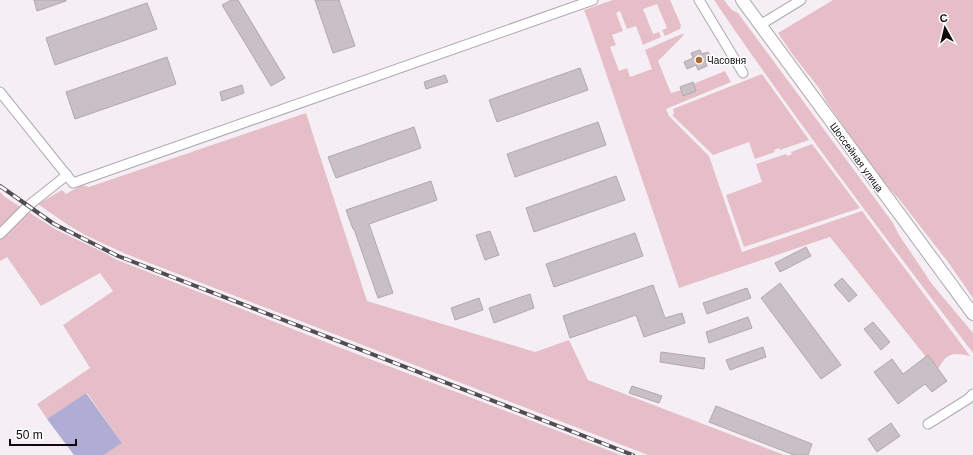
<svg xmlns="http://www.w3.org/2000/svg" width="973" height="455" font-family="Arial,sans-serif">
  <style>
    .green { fill: #e6bec7 }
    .water { fill: #b0acd3 }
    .building { fill: #c9c0c5; stroke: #b1a8ad }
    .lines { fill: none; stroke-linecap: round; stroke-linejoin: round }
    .minor-casing { stroke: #afa9af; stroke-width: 11 }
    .major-casing { stroke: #afa9af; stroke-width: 14 }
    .minor { stroke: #fff; stroke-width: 9 }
    .major { stroke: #fff; stroke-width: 12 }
    .rail-casing { stroke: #504c50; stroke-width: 4 }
    .rail { stroke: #fff; stroke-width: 2.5; stroke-dasharray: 8; stroke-linecap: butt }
    .poi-dot { fill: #ab6a34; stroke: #fff; stroke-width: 1.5 }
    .labels { text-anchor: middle; stroke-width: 3; stroke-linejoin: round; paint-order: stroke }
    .poi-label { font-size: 10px; fill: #0d0b0d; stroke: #fff; text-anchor: start }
    .street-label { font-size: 10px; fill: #0d0b0d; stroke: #fff }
  </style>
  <rect width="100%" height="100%" fill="#f5eff5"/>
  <g class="green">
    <path d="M 613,0 L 670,0 L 681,25 L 680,29 L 665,36 L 662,30 L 667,28 L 657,4 L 643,9 L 653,34 L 659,32 L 661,37 L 643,45 L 636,26 L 627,29 L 620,11 L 616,13 L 623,31 L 612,35 L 616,45 L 610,47 L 619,71 L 627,68 L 630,77 L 652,69 L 645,50 L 684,33 L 682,37 L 658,61 L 671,93 L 681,90 L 683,96 L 693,84 L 725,71 L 731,82 L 666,109 L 669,116 L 709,156 L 742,252 L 862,211 L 970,356 C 952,352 947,353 938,369 L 926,357 L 830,237 L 679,288 L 589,23 L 584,10 Z"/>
    <path d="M 714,0 L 724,0 L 732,10 L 738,13 L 893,223 L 899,235 L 932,284 L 973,333 L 973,353 C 885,237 796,121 714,0 Z"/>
    <polygon points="833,0 973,0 973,298 948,262 899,199 882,181 826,101 819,88 793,55 778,33"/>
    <polygon points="762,74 809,140 780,150 779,148 774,150 775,152 755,159 749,142 713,155 672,115 674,114 673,109"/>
    <polygon points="306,113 367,301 535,352 569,340 588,380 784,455 648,455 126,254 87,236 68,225 38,204 62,190 66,194 82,185 89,187"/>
    <polygon points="812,144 860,208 744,247 726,195 762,182 756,164 786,154 787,156 792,154 791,152"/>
    <polygon points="0,192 5,197 55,229 105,253 115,259 336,346 621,455 104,455 122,443 87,393 47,419 37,404 90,368 63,325 113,291 100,273 41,306 7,257 0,261"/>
  </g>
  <polygon class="water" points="86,393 122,443 104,455 74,455 47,419"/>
  <g class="building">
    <polygon points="34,0 66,0 66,1 37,11"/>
    <polygon points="231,0 238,0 285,78 271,86 222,5"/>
    <polygon points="315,0 339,0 355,46 333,53"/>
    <polygon points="147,3 157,29 55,65 46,38"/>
    <polygon points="700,50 702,54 708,52 711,59 705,61 707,66 698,70 696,65 687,69 684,62 693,58 691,53"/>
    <polygon points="167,57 176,84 75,119 66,92"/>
    <polygon points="580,68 588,90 497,122 489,100"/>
    <polygon points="445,75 448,82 426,89 424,82"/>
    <polygon points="693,82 696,91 683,96 680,87"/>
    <polygon points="242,85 244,93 222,101 220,92"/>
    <polygon points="598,122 606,145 515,177 507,154"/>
    <polygon points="414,127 421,148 336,178 328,157"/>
    <polygon points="616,176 625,200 534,232 526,208"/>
    <polygon points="431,181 437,200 369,224 393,293 378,298 354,229 353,229 346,210"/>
    <polygon points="490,231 499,255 485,260 476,235"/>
    <polygon points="635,233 643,256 554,287 546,264"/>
    <polygon points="806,247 811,256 780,272 775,263"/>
    <polygon points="842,278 857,295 849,302 834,285"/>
    <polygon points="780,283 841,365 821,379 761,298"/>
    <polygon points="653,285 665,318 682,313 685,323 644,337 636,315 570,338 563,316"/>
    <polygon points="747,288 751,298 707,314 703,303"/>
    <polygon points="530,294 534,308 494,323 489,308"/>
    <polygon points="479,298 483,310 455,320 451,308"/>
    <polygon points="748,317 752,328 709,343 706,332"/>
    <polygon points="873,322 890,342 881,350 864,329"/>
    <polygon points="763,347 766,357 730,370 726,360"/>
    <polygon points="661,352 705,358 704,369 660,362"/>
    <polygon points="928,355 947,381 932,392 925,384 898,404 874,372 892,359 903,374"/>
    <polygon points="632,386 662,396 659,403 629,393"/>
    <polygon points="716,406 812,444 808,455 794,455 709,422"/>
    <polygon points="891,423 900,436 877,452 868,439"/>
  </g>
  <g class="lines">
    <defs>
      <g id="minor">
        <polyline points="699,0 743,73"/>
        <polyline points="760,25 801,0"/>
        <polyline points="0,92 73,183 593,0"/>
        <polyline points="0,234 28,206 67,175"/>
        <polyline points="928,424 968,399 973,394"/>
      </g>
      <polyline id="major" points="742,0 973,314"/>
    </defs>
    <use href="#minor" class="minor-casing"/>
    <use href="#major" class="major-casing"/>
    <use href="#minor" class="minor"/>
    <use href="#major" class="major"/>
    <defs>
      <polyline id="rail" points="0,186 54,224 118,256 633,455"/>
    </defs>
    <use href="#rail" class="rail-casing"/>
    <use href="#rail" class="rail"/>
  </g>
  <circle class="poi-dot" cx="699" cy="60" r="4"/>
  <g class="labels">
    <g class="poi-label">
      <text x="707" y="64">Часовня</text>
    </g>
    <g class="street-label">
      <text transform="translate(857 157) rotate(54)" y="4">Шоссейная улица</text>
    </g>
  </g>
  <g transform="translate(945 28) rotate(352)" stroke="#ffffff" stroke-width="3" paint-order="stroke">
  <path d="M0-3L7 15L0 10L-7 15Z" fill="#0d0b0d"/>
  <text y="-6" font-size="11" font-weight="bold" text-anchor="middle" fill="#0d0b0d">С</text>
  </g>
  <path d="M10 439v6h66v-6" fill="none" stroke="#0d0b0d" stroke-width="2"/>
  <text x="16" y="439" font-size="12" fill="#0d0b0d" stroke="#ffffff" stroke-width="3" paint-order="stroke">50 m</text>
</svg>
